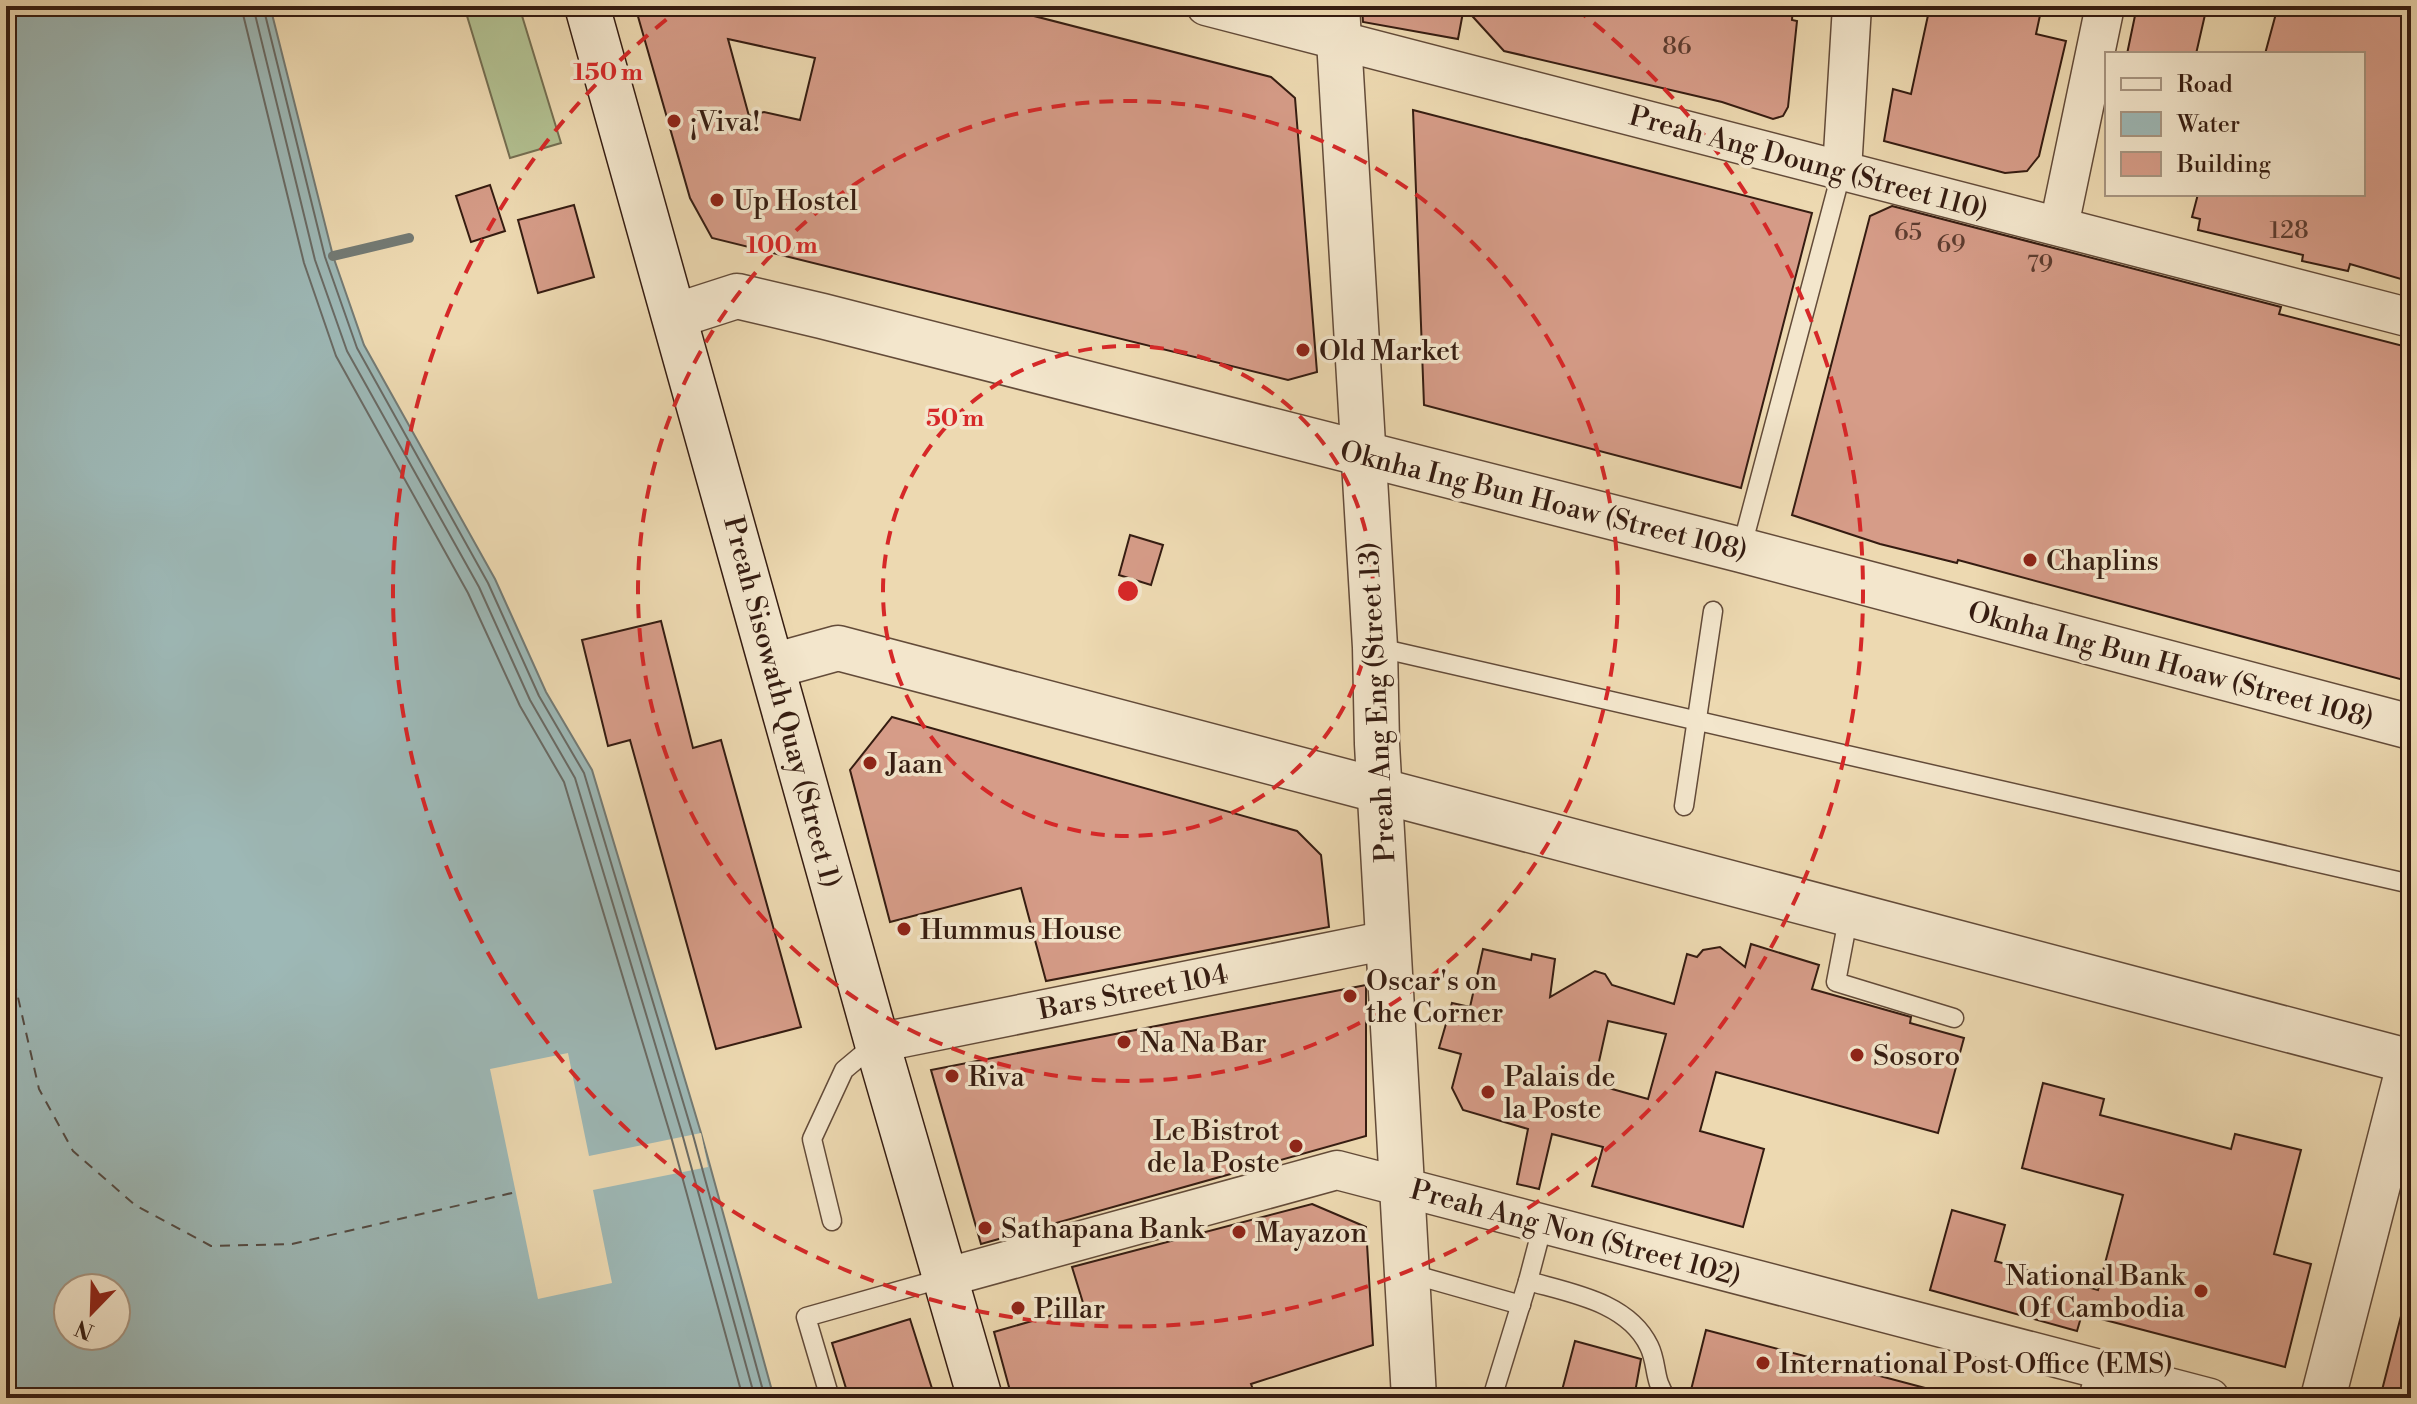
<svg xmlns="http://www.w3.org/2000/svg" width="2417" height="1404" font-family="'Libre Bodoni',serif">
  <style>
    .green { fill: #b2c091; stroke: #746e51; stroke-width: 2 }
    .water { fill: #9db8b6; stroke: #737a74; stroke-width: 2; fill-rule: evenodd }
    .pier { fill: #edd9b1 }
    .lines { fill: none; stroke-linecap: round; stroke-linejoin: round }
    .shore { stroke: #696a64; stroke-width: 2 }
    .stream { stroke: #737a74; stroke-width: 10 }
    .ferry { stroke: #544b43; stroke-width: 2; stroke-dasharray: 10 8; stroke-linecap: butt }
    .building { fill: #d69c88; stroke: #351c11; stroke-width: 2; fill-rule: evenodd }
    .service-casing { stroke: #634b39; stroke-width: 21 }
    .minor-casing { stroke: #634b39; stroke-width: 41 }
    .tertiary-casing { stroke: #634b39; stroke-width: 47 }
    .secondary-casing { stroke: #351c11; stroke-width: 47 }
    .service { stroke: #f3e6cc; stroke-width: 18 }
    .minor { stroke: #f3e6cc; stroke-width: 38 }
    .tertiary { stroke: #f3e6cc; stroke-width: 44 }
    .secondary { stroke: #f3e6cc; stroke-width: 44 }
    .ring { fill: none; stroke: #d62828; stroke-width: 4; stroke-dasharray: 14 10 }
    .poi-dot { fill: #8f2418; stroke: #f3e6cc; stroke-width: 3 }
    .labels { text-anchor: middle; stroke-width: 7; stroke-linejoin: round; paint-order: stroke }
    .number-label { font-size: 24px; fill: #5d3c2f }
    .poi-label { font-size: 28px; fill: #351c11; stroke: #f3e6cc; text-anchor: start }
    .street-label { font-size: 28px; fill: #351c11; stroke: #f3e6cc }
    .centre { fill: #d62828; stroke: #f3e6cc; stroke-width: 4 }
    .ring-label { font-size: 24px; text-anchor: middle; font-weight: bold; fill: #d62828; stroke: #f3e6cc; stroke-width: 7; stroke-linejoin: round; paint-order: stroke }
  </style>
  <rect width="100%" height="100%" fill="#edd9b1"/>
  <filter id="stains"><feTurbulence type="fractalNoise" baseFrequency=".0025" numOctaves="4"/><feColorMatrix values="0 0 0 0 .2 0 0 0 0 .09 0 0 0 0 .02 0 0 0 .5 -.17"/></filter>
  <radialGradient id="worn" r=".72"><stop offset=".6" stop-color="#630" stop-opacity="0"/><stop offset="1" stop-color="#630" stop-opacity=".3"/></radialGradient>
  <polygon class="green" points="464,6 519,6 561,143 510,158"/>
  <path class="water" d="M 6,6 L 270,6 L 333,256 L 364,345 L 495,579 L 546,692 L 592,770 L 701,1133 L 774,1398 L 6,1398 ZM 68,1288 L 116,1288 L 116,1336 L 68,1336 Z"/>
  <polygon class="pier" points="568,1053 589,1156 701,1133 708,1167 593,1190 612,1283 538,1299 490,1069"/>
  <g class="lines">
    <g class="shore">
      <polyline points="241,6 304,263 336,356 468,593 520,706 564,782 672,1140 743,1398"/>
      <polyline points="253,6 315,260 347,351 479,587 530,700 575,778 683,1137 755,1398"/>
      <polyline points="263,6 325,257 357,348 488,583 539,696 584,773 693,1135 765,1398"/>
    </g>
    <polyline class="stream" points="333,256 409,238"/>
    <polyline class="ferry" points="6,945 39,1089 73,1151 135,1205 211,1246 292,1244 516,1192"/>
  </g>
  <g class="building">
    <path d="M 635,6 L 995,6 L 1271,77 L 1295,98 L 1317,372 L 1288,380 L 712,238 L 690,198 ZM 728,39 L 815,58 L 800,120 L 764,112 L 749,116 Z"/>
    <polygon points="1362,6 1793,6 1792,20 1797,21 1788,107 1783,116 1773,119 1722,102 1504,51 1464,7 1458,39 1363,22"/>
    <polygon points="1930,6 2042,6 2036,34 2066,41 2039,156 2027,171 2005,173 1884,141 1893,89 1911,94"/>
    <polygon points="2137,6 2207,6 2196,54 2127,54"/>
    <polygon points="2278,6 2411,6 2411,223 2403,252 2411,253 2411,282 2350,264 2348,271 2302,261 2303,255 2198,230 2200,219 2192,217 2198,194 2363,194 2363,54 2265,54"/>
    <polygon points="1413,110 1812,213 1741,488 1424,405"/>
    <polygon points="490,185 505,231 471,242 456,196"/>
    <polygon points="574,205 594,277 538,293 518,220"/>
    <polygon points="1892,206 2281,307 2279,314 2411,348 2411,682 1958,560 1957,563 1880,544 1792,515 1870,216"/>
    <polygon points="1130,535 1163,545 1151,585 1119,575"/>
    <polygon points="661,621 693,748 721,740 801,1027 716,1049 630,740 608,746 582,640"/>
    <polygon points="892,717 1297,831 1321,855 1329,927 1046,981 1021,888 890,922 850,770"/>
    <path d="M 1751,944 L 1819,965 L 1812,989 L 1911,1017 L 1910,1023 L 1964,1038 L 1938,1133 L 1716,1072 L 1700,1131 L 1764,1149 L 1743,1227 L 1592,1186 L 1603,1147 L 1552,1134 L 1539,1189 L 1517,1184 L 1528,1129 L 1463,1110 L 1452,1088 L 1461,1054 L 1439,1048 L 1452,1003 L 1470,1007 L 1483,949 L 1531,960 L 1532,954 L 1555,959 L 1550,997 L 1595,971 L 1605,974 L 1612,985 L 1674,1004 L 1687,954 L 1697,957 L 1703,950 L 1720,947 L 1745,967 ZM 1608,1021 L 1666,1034 L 1648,1099 L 1594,1084 Z"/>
    <polygon points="1366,985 1366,1136 981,1244 931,1070"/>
    <polygon points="2043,1083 2104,1099 2100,1115 2231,1149 2235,1134 2301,1150 2274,1254 2311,1264 2285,1367 2082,1314 2077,1331 1930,1290 1952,1210 2005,1225 1995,1261 2098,1290 2123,1195 2022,1168"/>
    <polygon points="1312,1204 1366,1227 1373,1345 1251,1384 1256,1398 1012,1398 994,1332 1084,1306 1072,1267"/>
    <polygon points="2402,1312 2411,1313 2411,1398 2380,1398"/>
    <polygon points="910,1319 935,1398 849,1398 832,1343"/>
    <polygon points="1706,1330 1929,1389 1927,1398 1689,1398"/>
    <polygon points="1575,1341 1641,1359 1634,1398 1560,1398"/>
  </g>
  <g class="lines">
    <defs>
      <g id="service">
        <polyline points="1741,550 1842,170"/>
        <polyline points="1375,647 2411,884"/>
        <polyline points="1684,806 1713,611"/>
        <polyline points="1849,914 1836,982 1954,1018"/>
        <polyline points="832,1221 812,1139 844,1070 875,1044"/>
        <path d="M 1543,1224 L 1528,1281 C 1570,1293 1628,1302 1649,1346 C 1658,1364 1653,1381 1667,1398"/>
        <polyline points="1408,1273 1521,1305"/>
        <polyline points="830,1398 806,1317 944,1278"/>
        <polyline points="1492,1398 1528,1281"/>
        <polyline points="2088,1398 2096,1368"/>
      </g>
      <g id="minor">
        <polyline points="1206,6 2411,318"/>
        <polyline points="1842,170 1852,6"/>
        <polyline points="2059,226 2105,6"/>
        <polyline points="877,1043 1388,940"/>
        <polyline points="944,1278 1337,1170 2210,1398"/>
      </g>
      <g id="tertiary">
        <polyline points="1337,6 1375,647 1377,744 1414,1398"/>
        <polyline points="675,316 737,296 822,316 1741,550 2411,727"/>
        <polyline points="773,666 838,648 2411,1062"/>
        <polyline points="2323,1398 2411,1057"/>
      </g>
      <polyline id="secondary" points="587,6 877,1043 980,1398"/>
    </defs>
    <use href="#service" class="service-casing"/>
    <use href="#minor" class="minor-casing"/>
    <use href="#tertiary" class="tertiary-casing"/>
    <use href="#secondary" class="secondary-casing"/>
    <use href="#service" class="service"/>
    <use href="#minor" class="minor"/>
    <use href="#tertiary" class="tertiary"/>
    <use href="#secondary" class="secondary"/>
  </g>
  <g class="ring">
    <circle cx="1128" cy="591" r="245"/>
    <circle cx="1128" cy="591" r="490"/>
    <path d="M1575 8A735 735 0 1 1 681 8"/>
  </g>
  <g class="poi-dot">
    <circle cx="674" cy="121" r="8"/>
    <circle cx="717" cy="200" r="8"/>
    <circle cx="1303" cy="350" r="8"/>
    <circle cx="2030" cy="560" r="8"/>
    <circle cx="870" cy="763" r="8"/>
    <circle cx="904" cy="929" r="8"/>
    <circle cx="1350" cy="996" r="8"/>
    <circle cx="1124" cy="1042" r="8"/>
    <circle cx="1857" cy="1055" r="8"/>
    <circle cx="952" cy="1076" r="8"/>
    <circle cx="1488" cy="1092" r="8"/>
    <circle cx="1296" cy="1146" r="8"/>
    <circle cx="985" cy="1228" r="8"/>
    <circle cx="1239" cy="1232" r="8"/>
    <circle cx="2201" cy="1291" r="8"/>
    <circle cx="1018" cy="1308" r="8"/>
    <circle cx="1763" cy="1363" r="8"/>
  </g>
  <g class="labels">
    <g class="number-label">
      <text x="1677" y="54">86</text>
      <text x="2289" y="238">128</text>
      <text x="1908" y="240">65</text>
      <text x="1951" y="252">69</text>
      <text x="2040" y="272">79</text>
    </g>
    <g class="poi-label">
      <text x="690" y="131">¡Viva!</text>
      <text x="733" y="210">Up Hostel</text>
      <text x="1319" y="360">Old Market</text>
      <text x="2046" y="570">Chaplins</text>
      <text x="886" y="773">Jaan</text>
      <text x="920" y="939">Hummus House</text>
      <text x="1366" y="990">Oscar's on<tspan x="1366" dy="32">the Corner</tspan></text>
      <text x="1140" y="1052">Na Na Bar</text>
      <text x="1873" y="1065">Sosoro</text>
      <text x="968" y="1086">Riva</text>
      <text x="1504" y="1086">Palais de<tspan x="1504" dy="32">la Poste</tspan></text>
      <text x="1280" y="1140" text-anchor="end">Le Bistrot<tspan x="1280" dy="32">de la Poste</tspan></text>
      <text x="1001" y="1238">Sathapana Bank</text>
      <text x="1255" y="1242">Mayazon</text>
      <text x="2185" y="1285" text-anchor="end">National Bank<tspan x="2185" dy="32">Of Cambodia</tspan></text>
      <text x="1034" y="1318">Pillar</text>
      <text x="1779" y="1373">International Post Office (EMS)</text>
    </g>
    <g class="street-label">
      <text transform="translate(1809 162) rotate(15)" y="10">Preah Ang Doung (Street 110)</text>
      <text transform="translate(1544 500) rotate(14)" y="10">Oknha Ing Bun Hoaw (Street 108)</text>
      <text transform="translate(2171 664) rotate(15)" y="10">Oknha Ing Bun Hoaw (Street 108)</text>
      <text transform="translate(783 702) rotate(75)" y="10">Preah Sisowath Quay (Street 1)</text>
      <text transform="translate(1376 702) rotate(-93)" y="10">Preah Ang Eng (Street 13)</text>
      <text transform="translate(1133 991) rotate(-11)" y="10">Bars Street 104</text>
      <text transform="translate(1576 1232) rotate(15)" y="10">Preah Ang Non (Street 102)</text>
    </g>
  </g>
  <circle cx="1128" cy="591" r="12" class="centre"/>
  <g class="ring-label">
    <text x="608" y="80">150 m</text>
    <text x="782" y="253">100 m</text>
    <text x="955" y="426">50 m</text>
  </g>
  <rect width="2417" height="1404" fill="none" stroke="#edd9b1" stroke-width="32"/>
  <rect x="8" y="8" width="2401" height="1388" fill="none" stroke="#351c11" stroke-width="4"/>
  <rect x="16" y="16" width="2385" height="1372" fill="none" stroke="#351c11" stroke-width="2"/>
  <rect x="2105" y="52" width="260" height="144" fill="#f3e6cc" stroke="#a79581" stroke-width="2"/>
  <rect x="2121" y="78" width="40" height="12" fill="#f3e6cc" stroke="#a79581" stroke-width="2"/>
  <text x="2177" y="92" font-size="24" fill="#351c11">Road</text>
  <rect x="2121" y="112" width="40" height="24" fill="#9db8b6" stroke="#a79581" stroke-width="2"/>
  <text x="2177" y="132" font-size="24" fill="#351c11">Water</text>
  <rect x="2121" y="152" width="40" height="24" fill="#d69c88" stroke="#a79581" stroke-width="2"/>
  <text x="2177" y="172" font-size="24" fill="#351c11">Building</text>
  <g transform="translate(92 1312) rotate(203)"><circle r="38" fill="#f3e6cc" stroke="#a79581" stroke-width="2"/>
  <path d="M0-6L14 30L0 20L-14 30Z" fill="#8f2418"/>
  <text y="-12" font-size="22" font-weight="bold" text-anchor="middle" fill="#351c11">N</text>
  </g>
  <rect width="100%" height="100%" filter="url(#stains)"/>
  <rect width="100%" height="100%" fill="url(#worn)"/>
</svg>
